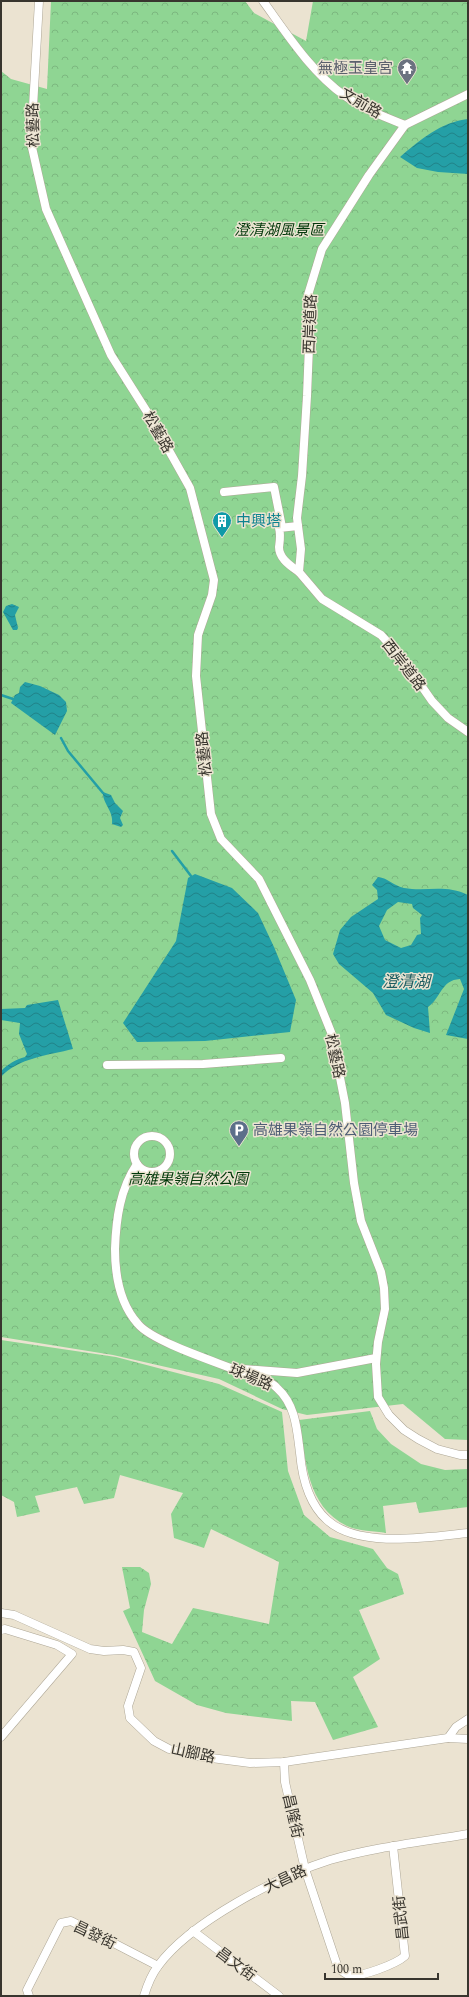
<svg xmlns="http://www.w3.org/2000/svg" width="469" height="1997" font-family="Spectral,'Noto Sans TC',serif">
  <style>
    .forest { fill: url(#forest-crowns) }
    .water { fill: url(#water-waves); fill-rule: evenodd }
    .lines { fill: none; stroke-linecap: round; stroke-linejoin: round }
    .stream { stroke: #249fa6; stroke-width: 2.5 }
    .minor-casing { stroke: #aea796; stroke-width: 9 }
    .minor { stroke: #fff; stroke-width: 8 }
    .labels { text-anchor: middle; stroke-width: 3; stroke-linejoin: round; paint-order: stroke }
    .worship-label { font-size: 15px; fill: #5b616d; stroke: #ebe3d1; text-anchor: end }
    .street-label { font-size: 15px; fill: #38352e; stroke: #ebe3d1 }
    .park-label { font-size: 15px; font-style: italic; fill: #003809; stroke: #ebe3d1 }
    .culture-label { font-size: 15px; fill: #0d838f; stroke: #ebe3d1; text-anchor: start }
    .service-label { font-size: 15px; fill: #4e5e75; stroke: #ebe3d1; text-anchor: start }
    .water-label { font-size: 16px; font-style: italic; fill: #1e5d61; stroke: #ebe3d1 }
  </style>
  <defs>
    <pattern id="forest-crowns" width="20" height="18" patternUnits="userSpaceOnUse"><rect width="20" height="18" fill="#8fd593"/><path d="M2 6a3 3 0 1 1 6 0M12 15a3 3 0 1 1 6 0" fill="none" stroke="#7cb77f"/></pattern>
    <pattern id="water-waves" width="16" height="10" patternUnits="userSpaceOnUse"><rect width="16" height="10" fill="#249fa6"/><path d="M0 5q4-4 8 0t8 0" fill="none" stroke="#208288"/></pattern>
  </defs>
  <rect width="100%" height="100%" fill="#ebe3d1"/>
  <g class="forest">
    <polygon points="51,1 245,1 254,13 306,41 313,1 468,1 468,1440 445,1439 403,1404 307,1415 282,1409 219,1379 113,1355 1,1337 1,71 11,79 47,89"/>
    <polygon points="1,1340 116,1357 219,1384 282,1412 288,1471 304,1515 330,1537 373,1549 387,1568 398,1574 404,1594 359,1610 380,1659 353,1677 378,1727 333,1740 315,1702 291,1701 292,1721 226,1713 197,1705 155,1681 123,1611 130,1608 122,1567 140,1567 149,1573 151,1584 144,1610 142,1632 172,1644 193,1608 269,1624 279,1562 211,1529 204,1548 174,1538 171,1514 183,1493 120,1475 114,1498 84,1504 77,1487 35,1496 40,1512 17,1517 14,1502 1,1495"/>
    <path d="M 370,1411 L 377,1429 L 391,1444 L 421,1464 L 445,1470 L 468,1469 L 468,1507 L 419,1513 L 416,1502 L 383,1506 L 386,1533 C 375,1531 358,1531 347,1526 C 306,1506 306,1460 299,1420 Z"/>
  </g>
  <g class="water">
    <path d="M 468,119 L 468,174 L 438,172 L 417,168 L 400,157 C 420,140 441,122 468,119 Z"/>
    <polygon points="12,604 19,607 15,615 18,628 17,630 13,630 3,612 6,606"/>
    <polygon points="25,682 40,686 59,695 66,702 67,711 55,735 11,703 15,695 19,693 20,687"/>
    <path d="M 103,792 L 111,795 L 115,803 L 123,811 L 120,818 L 123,825 L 121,827 L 112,824 C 114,811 102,803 103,792 Z"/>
    <polygon points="195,874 232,888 258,913 274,947 296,1000 290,1032 205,1041 137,1042 123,1023 176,941 188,878"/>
    <path d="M 378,877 C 388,878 394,886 404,888 C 426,892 446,884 468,895 L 468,1039 L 446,1035 L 464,989 L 460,979 C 441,980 441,998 428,1007 L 430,1033 L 414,1028 L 386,1015 L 373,993 L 339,964 L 333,954 L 340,930 L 351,917 L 378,899 L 377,890 L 372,885 ZM 398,902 L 412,904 L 413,908 L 422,915 L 420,918 L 421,934 L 417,935 L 411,945 L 401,948 L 385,940 L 379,926 L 387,910 Z"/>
    <path d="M 58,1000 L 73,1049 C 49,1055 18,1058 1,1077 L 1,1071 C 7,1065 16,1059 25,1057 L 27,1054 L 19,1034 L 20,1023 L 1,1020 L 1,1009 L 25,1008 L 27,1005 Z"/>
  </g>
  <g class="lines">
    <g class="stream">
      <polyline points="1,695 13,699"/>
      <polyline points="61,738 68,751 103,793"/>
      <polyline points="172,851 191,876"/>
    </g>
    <defs>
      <g id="minor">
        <polyline points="39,1 31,143 46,209 111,355 149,415 190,488 214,580 212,595 198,635 196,676 211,814 221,839 259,879 310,980 331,1032 345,1103 354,1183 361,1221 381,1272 384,1288 385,1309 378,1342 376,1364 378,1397 389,1415 404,1430 418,1439 437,1449 460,1455 468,1455"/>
        <path d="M 263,1 C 287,34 311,72 345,96 C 363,109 385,117 405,125"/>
        <polyline points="468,94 405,125 369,175 322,249 308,295 309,346 307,396 302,476 297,518 301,549 299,572 322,599 381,635 402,658 432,701 448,718 468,732"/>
        <polyline points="224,492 274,487 282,527"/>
        <path d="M 298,526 L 279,528 C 281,535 280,540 279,547 C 279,559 291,566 299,572"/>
        <polyline points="107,1065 203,1064 281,1058"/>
        <circle cx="152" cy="1154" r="18"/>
        <path d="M 137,1164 C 120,1189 116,1219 115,1249 C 115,1275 120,1304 138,1324 C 153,1342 217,1362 241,1372 C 252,1376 269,1379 277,1388 C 296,1405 297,1430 300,1453 C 302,1476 309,1504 327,1520 C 359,1549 429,1537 468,1533"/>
        <polyline points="243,1369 297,1373 376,1358"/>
        <polyline points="1,1613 14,1615 90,1649 104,1651 123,1650 134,1652 141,1668 128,1706 130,1718 154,1741 169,1749 196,1756 250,1763 284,1762 448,1738 456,1727 468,1719"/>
        <polyline points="1,1630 5,1629 57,1645 72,1654 1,1737"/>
        <polyline points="448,1738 468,1739"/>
        <path d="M 284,1762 L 285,1782 L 305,1869 L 338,1968 C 341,1970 345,1974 349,1975 C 360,1978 396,1964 405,1956 L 393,1846"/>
        <polyline points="193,1931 279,1996"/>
        <polyline points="29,1996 27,1990 61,1923 71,1921 158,1966"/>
        <path d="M 144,1996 C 147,1986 152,1974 158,1966 C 190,1922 279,1876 330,1860 C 375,1847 422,1842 468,1834"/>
      </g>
    </defs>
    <use href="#minor" class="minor-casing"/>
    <use href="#minor" class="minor"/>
  </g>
  <defs>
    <symbol id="temple-pin" viewBox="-11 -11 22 30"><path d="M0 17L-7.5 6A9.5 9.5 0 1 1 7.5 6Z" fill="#6b7280" stroke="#ebe3d1"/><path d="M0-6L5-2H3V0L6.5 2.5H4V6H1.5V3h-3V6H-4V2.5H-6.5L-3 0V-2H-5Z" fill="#fff"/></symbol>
    <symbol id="building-pin" viewBox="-11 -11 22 30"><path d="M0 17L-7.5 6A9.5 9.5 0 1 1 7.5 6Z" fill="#0f9aa8" stroke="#ebe3d1"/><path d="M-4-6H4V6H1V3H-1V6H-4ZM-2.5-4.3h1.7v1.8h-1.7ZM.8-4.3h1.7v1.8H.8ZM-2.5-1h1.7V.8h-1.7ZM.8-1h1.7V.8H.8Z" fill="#fff"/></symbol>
    <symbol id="parking-pin" viewBox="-11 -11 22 30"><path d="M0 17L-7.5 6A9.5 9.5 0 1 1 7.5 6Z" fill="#5c6f8a" stroke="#ebe3d1"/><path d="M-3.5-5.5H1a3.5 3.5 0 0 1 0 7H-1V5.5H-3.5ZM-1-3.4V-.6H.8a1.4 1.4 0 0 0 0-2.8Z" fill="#fff"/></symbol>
  </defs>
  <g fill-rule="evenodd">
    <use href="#temple-pin" x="396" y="57" width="22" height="30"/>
    <use href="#building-pin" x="211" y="510" width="22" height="30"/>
    <use href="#parking-pin" x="228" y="1119" width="22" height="30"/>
  </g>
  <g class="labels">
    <g class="worship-label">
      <text x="393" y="73">無極玉皇宮</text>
    </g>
    <g class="street-label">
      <text transform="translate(361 103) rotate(30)" y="5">文前路</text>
      <text transform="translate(33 125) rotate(-91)" y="5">松藝路</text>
      <text transform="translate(310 324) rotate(-88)" y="5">西岸道路</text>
      <text transform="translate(158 432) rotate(60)" y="5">松藝路</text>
      <text transform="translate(404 665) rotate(52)" y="5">西岸道路</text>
      <text transform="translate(204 754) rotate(-96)" y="5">松藝路</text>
      <text transform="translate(335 1056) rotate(78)" y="5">松藝路</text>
      <text transform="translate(251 1377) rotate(23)" y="5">球場路</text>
      <text transform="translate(193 1753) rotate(12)" y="5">山腳路</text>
      <text transform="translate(293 1816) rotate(77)" y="5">昌隆街</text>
      <text transform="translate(285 1879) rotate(-25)" y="5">大昌路</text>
      <text transform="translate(401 1918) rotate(-96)" y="5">昌武街</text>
      <text transform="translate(95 1935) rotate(26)" y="5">昌發街</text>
      <text transform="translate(236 1964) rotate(37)" y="5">昌文街</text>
    </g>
    <g class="park-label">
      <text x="279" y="235">澄清湖風景區</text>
      <text x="188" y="1184">高雄果嶺自然公園</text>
    </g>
    <g class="culture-label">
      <text x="236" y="526">中興塔</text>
    </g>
    <g class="service-label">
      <text x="253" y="1135">高雄果嶺自然公園停車場</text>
    </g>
    <g class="water-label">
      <text x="406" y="987">澄清湖</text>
    </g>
  </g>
  <rect width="469" height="1997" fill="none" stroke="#38352e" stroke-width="4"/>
  <path d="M325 1973v6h113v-6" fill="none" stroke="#38352e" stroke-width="2"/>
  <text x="331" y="1973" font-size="12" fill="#38352e" stroke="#ebe3d1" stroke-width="3" paint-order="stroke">100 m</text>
</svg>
